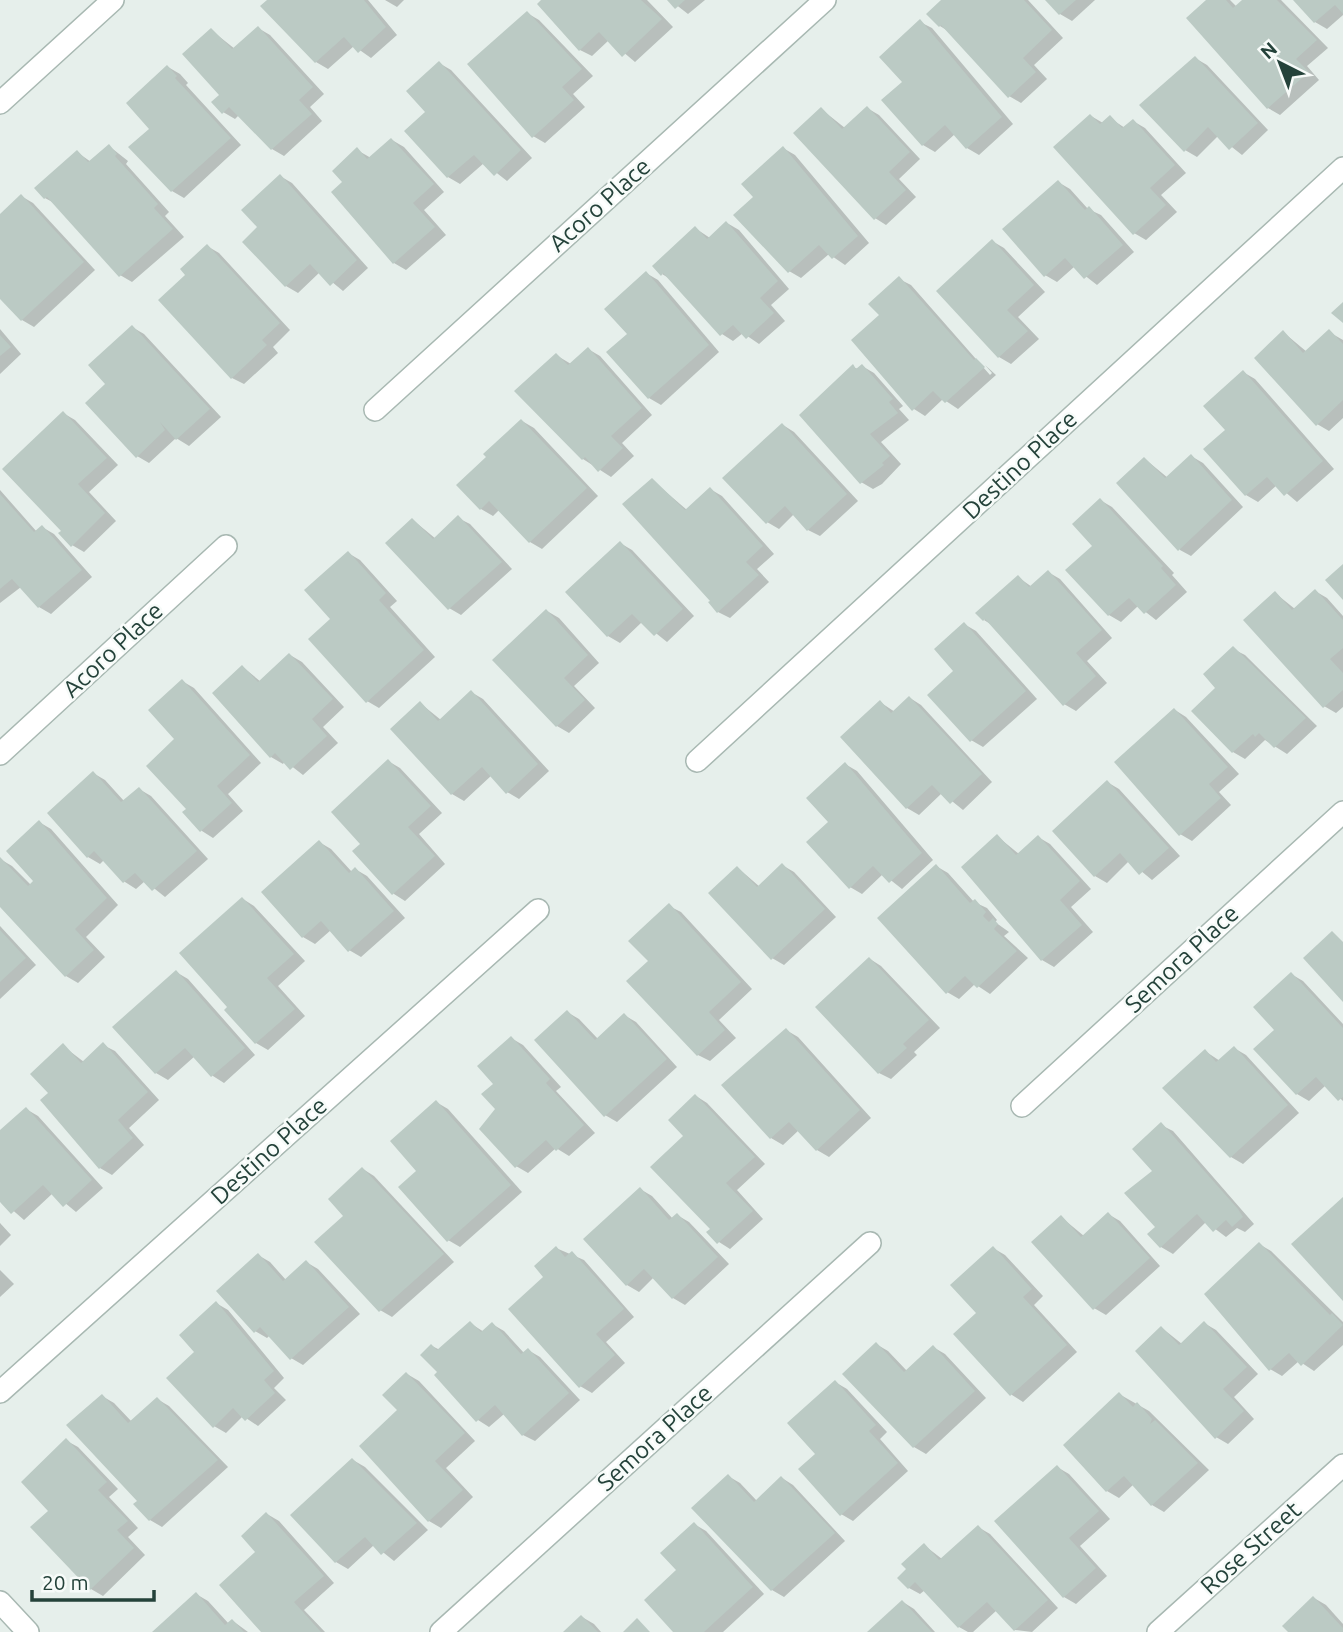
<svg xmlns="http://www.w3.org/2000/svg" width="1343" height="1632" font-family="Ubuntu,sans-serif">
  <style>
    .shadow { fill: #0003 }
    .building { fill: #bbcac4 }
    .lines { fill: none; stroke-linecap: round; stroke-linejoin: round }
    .minor-casing { stroke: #a8b8b2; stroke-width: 24 }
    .minor { stroke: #fff; stroke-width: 21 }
    .labels { text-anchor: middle; stroke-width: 5; stroke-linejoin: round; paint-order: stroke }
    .street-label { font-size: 24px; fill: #24423a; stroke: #f7fbf9 }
  </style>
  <rect width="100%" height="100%" fill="#e6efeb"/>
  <g class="shadow">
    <polygon points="270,0 368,0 397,35 371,58 354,46 328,69 316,62 263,6"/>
    <polygon points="385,0 404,0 397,7"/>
    <polygon points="544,0 647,0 673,27 635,62 609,40 592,56 580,50"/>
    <polygon points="670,0 705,0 688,14"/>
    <polygon points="944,0 1028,0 1063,38 1034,65 1047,79 1021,103 1009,96 948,31 940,26"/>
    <polygon points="1048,0 1095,0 1072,21 1060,14"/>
    <polygon points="1208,0 1230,0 1237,7 1245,0 1281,0 1328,48 1307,66 1319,80 1280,115 1268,108 1188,18"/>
    <polygon points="1295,0 1343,0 1343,15 1327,29 1315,22"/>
    <polygon points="527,13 539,20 593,76 573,94 585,107 545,143 533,136"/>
    <polygon points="920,22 932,28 1013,124 979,155 967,148 955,134 935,152 923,145 904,82"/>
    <polygon points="258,28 270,35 324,94 310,107 322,121 284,156 272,149 239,115 235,119 223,112 211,30 235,49"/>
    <polygon points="1195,58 1207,65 1268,130 1242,155 1218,136 1197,157 1185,150"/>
    <polygon points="439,63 451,70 532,158 507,181 484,163 460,184 448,177 407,132 428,112"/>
    <polygon points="168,67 180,74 188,83 186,85 241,145 184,198 172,191 151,129"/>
    <polygon points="867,108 879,115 920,159 899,179 916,197 886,225 875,218 821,109 845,128"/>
    <polygon points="1091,116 1103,123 1110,118 1125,128 1133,121 1145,128 1186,173 1161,195 1177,212 1146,240 1134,233"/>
    <polygon points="392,140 404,147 444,192 424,210 446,235 406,270 394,263 334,192 344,182 357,150 371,158"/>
    <polygon points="109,146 128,161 126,164 169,212 165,216 184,237 132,282 120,275 56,204 45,198 77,152 91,162"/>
    <polygon points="783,148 795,155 869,243 845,265 829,254 801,278 789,271 755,197"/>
    <polygon points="280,176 292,183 368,268 343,291 320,272 298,293 286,286 260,227"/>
    <polygon points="1058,182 1070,189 1088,209 1101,215 1134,252 1097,285 1074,267 1057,282 1045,275"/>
    <polygon points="21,196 33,203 95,270 34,327 22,320 0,297 0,216"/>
    <polygon points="727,223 739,230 789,289 771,305 785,321 759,344 743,333 733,341 722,334 672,280 662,274 695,228 710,238"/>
    <polygon points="992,241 1004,248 1045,292 1018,317 1039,339 1011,364 999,357"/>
    <polygon points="207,246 219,253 290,330 273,347 278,353 244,384 232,378 187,275"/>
    <polygon points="646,273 658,280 719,352 661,405 649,398 629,334"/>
    <polygon points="899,279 911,285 990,375 992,373 985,365 996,375 958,409 943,399 925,416 914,409 881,315"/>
    <polygon points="132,327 144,334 221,417 189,446 176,438 149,463 137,456 108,384"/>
    <polygon points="0,329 21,354 0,374"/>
    <polygon points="1283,332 1307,352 1329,332 1343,340 1343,418 1329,431 1317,424"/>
    <polygon points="588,349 600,356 652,415 622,443 634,456 611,477 583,459 556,355 571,364"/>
    <polygon points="862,366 874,373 903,406 899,409 909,420 881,442 901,464 882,484 873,489 861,482 853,367 858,369"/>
    <polygon points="1243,372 1255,379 1334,469 1297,502 1277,485 1258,502 1246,495"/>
    <polygon points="63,413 75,420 118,465 89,492 116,521 84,552 72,545 63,531"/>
    <polygon points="522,421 534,428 598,496 542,549 530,542 500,509 493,516 481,509 459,485"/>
    <polygon points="783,425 794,432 858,501 820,536 808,530 794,514 779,529 767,522"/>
    <polygon points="1191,456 1203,463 1243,507 1191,556 1180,550 1145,459 1168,478"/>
    <polygon points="652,480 687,510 710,489 722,496 774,554 757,569 769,582 730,618 718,612"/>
    <polygon points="0,490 37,532 42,527 54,534 92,577 51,614 39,607 21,587 0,603"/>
    <polygon points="1100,500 1112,507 1174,573 1172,575 1187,592 1156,620 1138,606 1121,622 1109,615 1094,546"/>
    <polygon points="458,518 470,524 512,569 461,615 449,608 413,520 436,539"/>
    <polygon points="620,543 632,550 694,616 667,642 642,622 620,643 608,636 567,593"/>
    <polygon points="348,553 360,560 397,601 390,607 435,657 379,708 367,701 333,619"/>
    <polygon points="1048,572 1060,579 1112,638 1087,661 1107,683 1076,711 1064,704 992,625 984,620 1018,577 1032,587"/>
    <polygon points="1315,591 1327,598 1343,616 1343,707 1336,713 1324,706 1275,593 1295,609"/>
    <polygon points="547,611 559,618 599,663 574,686 595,708 569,733 557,726"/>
    <polygon points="964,624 976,631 1037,699 983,747 971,740 956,672"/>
    <polygon points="1233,649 1245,655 1317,726 1287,754 1265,740 1245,759 1233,752 1218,688"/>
    <polygon points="290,655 302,662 344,707 323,727 338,743 303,775 285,761 283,764 271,757 243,667 261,682"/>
    <polygon points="182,681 194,688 261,763 228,794 243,811 213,838 202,831 185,812 188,809 177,739"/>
    <polygon points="471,692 483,699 549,771 519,799 507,792 492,775 464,801 452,794 420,703 441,720"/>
    <polygon points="910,698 921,705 992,782 963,810 942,793 919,815 907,808 880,702 895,712"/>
    <polygon points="1175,710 1186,717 1239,774 1219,792 1231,805 1192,841 1180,834"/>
    <polygon points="388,761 400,768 442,813 419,834 445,864 405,901 394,894 355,851 362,844"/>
    <polygon points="845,764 857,771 933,860 902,889 883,874 862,894 850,887 830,822"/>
    <polygon points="93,773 105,780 124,801 139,789 151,796 208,859 165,897 145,881 136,889 125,882 104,860 100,864 88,857"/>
    <polygon points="1107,782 1119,789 1180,856 1152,880 1129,861 1107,883 1095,876"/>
    <polygon points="39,822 51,829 118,905 86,937 105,957 78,983 66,976 0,904 0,859 12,866 31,885 36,881"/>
    <polygon points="997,836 1019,854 1038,837 1050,844 1091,889 1071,907 1093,932 1054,967 1042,960 963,867"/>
    <polygon points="319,842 331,849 352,872 355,869 367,876 405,918 361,957 349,950 331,930 315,944 303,937 263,892"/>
    <polygon points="782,865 794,872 836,917 784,965 772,958 738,868 760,887"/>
    <polygon points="936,866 948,873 974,902 987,908 997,920 995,922 1009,932 1004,936 1028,958 990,994 975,984 959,999 947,992"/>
    <polygon points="243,899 254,906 305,961 278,986 305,1016 268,1050 256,1043 227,1010 230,1007"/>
    <polygon points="669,906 681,912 752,989 719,1020 736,1038 710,1061 698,1055 650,961"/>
    <polygon points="0,926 36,965 0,999"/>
    <polygon points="870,959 881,966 940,1028 914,1052 917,1055 891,1079 879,1073"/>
    <polygon points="176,972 188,979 255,1055 224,1083 213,1076 195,1056 168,1080 156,1073 114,1027"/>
    <polygon points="1291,974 1303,981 1343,1024 1343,1101 1326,1085 1309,1101 1297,1094 1277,1030"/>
    <polygon points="567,1012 579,1019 598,1039 624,1015 636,1022 677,1067 617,1122 605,1115"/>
    <polygon points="786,1030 798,1037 871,1118 829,1157 817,1150 799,1130 783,1145 771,1138"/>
    <polygon points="511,1038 523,1045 561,1087 556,1091 595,1133 569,1156 556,1148 528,1173 516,1166 498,1109 495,1084"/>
    <polygon points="103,1045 115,1051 159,1100 129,1128 144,1145 112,1175 100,1168 42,1100 50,1093 63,1046 84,1062"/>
    <polygon points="1234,1048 1246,1055 1299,1113 1243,1164 1231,1157 1205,1051 1220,1061"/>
    <polygon points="696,1096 707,1103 765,1164 737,1190 763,1219 730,1249 719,1242 685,1136"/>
    <polygon points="436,1102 448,1109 522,1192 460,1247 448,1240 418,1171"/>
    <polygon points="26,1109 38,1116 103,1188 76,1212 53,1193 24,1220 0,1199 0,1133"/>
    <polygon points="1161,1125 1173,1131 1254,1224 1245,1232 1237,1228 1226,1237 1206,1222 1173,1254 1161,1247 1154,1171"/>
    <polygon points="363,1169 374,1176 454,1262 392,1317 380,1310 345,1216"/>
    <polygon points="640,1189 652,1196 673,1219 677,1215 689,1222 729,1264 685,1305 673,1298 654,1277 639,1292 627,1285"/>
    <polygon points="1108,1214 1120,1221 1160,1266 1106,1315 1094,1308 1061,1217 1084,1236"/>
    <polygon points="0,1223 11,1235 0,1246"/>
    <polygon points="1259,1244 1271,1251 1343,1322 1343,1345 1314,1371 1299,1361 1282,1376 1270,1369"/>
    <polygon points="556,1248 584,1260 634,1317 606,1342 625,1363 592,1393 580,1386 546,1277"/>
    <polygon points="993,1248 1005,1255 1043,1296 1034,1305 1077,1352 1023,1402 1012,1395 956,1335 979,1313"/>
    <polygon points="258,1255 270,1262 286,1280 306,1262 318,1269 360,1314 303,1365 291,1358 270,1335 267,1338 255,1331"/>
    <polygon points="0,1270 14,1284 0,1297"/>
    <polygon points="216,1303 228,1310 284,1378 274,1388 286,1400 258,1426 243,1416 226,1433 214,1426 197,1352"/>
    <polygon points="470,1323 484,1332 492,1324 504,1331 524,1353 528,1350 540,1357 580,1400 535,1441 523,1435 504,1414 489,1427 478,1420 432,1346 440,1350"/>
    <polygon points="1204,1323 1216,1330 1258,1374 1234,1397 1254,1419 1228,1444 1216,1437 1162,1328 1182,1344"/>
    <polygon points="876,1344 888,1351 907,1371 933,1347 945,1354 986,1398 926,1454 914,1447"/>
    <polygon points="407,1374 419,1381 475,1441 446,1468 473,1497 441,1528 429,1521 362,1446 399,1411"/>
    <polygon points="835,1382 847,1389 887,1432 880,1439 908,1471 853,1521 841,1514 817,1454"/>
    <polygon points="1119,1394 1149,1411 1209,1470 1164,1512 1152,1505 1134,1484 1119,1498 1107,1491"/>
    <polygon points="102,1396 114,1403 132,1422 157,1399 169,1406 228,1467 162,1527 150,1520 136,1504 139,1501"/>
    <polygon points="67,1441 78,1447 118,1489 109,1497 138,1528 128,1537 145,1555 103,1596 91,1589 50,1511"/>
    <polygon points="353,1460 365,1467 428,1530 394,1561 374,1545 348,1569 336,1562 292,1515"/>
    <polygon points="1057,1467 1069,1474 1110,1519 1080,1546 1107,1576 1076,1604 1064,1597"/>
    <polygon points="728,1476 740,1483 757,1501 782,1478 793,1485 845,1541 784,1597 772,1590 694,1508"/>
    <polygon points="267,1514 279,1521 334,1583 304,1610 325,1632 262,1632 257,1552"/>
    <polygon points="694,1524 706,1531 764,1594 723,1632 676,1632 678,1570"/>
    <polygon points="978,1527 990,1534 1058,1608 1032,1632 1015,1630 997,1610 973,1632 968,1632 959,1627 925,1590 920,1594 909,1588 909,1569 924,1545 942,1559"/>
    <polygon points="196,1594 208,1601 229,1624 233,1621 248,1632 155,1632"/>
    <polygon points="1314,1598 1326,1605 1343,1624 1343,1632 1290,1632"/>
    <polygon points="903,1602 914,1609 935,1632 870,1632"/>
    <polygon points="582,1617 594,1624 601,1632 565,1632"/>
  </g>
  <g class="building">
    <polygon points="267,0 364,0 386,27 358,53 344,37 315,63 260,6"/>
    <polygon points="541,0 641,0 662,19 622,57 599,32 579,51 537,4"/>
    <polygon points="667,0 685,0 675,9"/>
    <polygon points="941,0 1024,0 1052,30 1023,58 1036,72 1008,98 941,25 939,27 926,14"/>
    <polygon points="1045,0 1076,0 1059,15"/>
    <polygon points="1206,0 1226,0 1233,8 1242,0 1277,0 1317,40 1296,59 1309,72 1267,109 1186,18"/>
    <polygon points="1293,0 1343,0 1343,14 1335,5 1314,23"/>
    <polygon points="527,11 582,69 562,87 574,100 532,138 467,64"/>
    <polygon points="920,19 1002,117 966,149 945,125 922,146 881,100 902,82 879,57"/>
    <polygon points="258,26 313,87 299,100 312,114 271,150 229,107 222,114 211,102 219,95 182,54 211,28 232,49"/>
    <polygon points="1195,56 1258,123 1229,150 1208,127 1184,152 1139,105"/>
    <polygon points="439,61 521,150 494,176 474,155 447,178 404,131 425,112 406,91"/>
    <polygon points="167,65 177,76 175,78 231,138 171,192 128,147 149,129 126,103"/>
    <polygon points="867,106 910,152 889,172 906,190 874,220 793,133 821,107 842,129"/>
    <polygon points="1090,114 1100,124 1110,115 1122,128 1133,119 1175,165 1150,188 1166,205 1133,235 1053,147"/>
    <polygon points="391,138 434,184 413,203 435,227 393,264 331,192 342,182 332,171 357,147 367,159"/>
    <polygon points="109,144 117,154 115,156 158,204 154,208 173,229 119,277 47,197 44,199 34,188 77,150 88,162"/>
    <polygon points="783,146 858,236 832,259 819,245 788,273 733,215 753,197 741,184"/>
    <polygon points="280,174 357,260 330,286 310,264 285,287 242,242 257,227 241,210"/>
    <polygon points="1058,180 1085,210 1089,206 1123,245 1084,279 1065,258 1044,277 1002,229"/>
    <polygon points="21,194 84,262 21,321 0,299 0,214"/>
    <polygon points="726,221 778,281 760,298 774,313 746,339 733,325 720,336 663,273 661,276 652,266 695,226 707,239"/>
    <polygon points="992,239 1034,285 1007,310 1028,331 998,358 936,291"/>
    <polygon points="207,244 280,323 262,340 267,345 231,379 158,300 185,275 180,269"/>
    <polygon points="646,271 709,345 648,399 606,352 627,334 604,309"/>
    <polygon points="899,276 974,360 976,358 985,367 945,403 933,391 912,411 851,340 879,315 868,304"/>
    <polygon points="1343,302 1343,323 1331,313"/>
    <polygon points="132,325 210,409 176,440 160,422 165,430 136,458 85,403 105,384 88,365"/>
    <polygon points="1329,329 1343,344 1343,400 1316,426 1254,358 1283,330 1303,353"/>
    <polygon points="0,335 11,347 0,356"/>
    <polygon points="588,347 642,408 611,436 623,448 598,472 585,457 582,460 514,391 556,353 568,365"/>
    <polygon points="853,364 856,369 862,364 893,399 889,402 898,413 870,434 890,456 882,463 884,465 860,484 799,415"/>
    <polygon points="1243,370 1323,461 1284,496 1267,477 1245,496 1203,449 1225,430 1203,406"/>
    <polygon points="63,411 107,458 78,484 105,513 71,547 58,533 61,531 2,469"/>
    <polygon points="521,419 587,488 529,543 489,501 480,510 456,485 486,457 483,454"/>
    <polygon points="782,423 847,494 807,531 785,506 766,524 722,478"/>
    <polygon points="1191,454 1232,500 1178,551 1116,483 1144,457 1165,478"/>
    <polygon points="652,478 685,510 710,487 763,546 746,562 759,575 717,613 708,602 710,601 622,504"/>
    <polygon points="0,494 34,532 42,525 82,570 38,608 12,579 0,589"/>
    <polygon points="1100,498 1163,566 1161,568 1176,585 1144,614 1129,598 1108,616 1065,570 1092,546 1072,524"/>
    <polygon points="458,515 502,562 448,610 385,543 412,518 433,539"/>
    <polygon points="620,541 683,609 654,636 632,614 607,637 565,592"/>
    <polygon points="348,551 386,593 379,600 424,650 366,703 308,639 330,619 304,590"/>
    <polygon points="1343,564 1343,600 1325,580"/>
    <polygon points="1048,570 1102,630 1076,653 1096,676 1063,706 985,619 983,621 975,613 1018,575 1029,587"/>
    <polygon points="1315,589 1343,620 1343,648 1330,659 1343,673 1343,690 1323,708 1243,620 1275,591 1292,610"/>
    <polygon points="546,609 588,655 564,678 585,700 556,727 492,660"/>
    <polygon points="964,622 1026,691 970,742 927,695 953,671 934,649"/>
    <polygon points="1233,646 1306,718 1274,748 1259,733 1255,737 1253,734 1232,753 1191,711 1215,688 1203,674"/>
    <polygon points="289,653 333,699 312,719 327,736 290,770 275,753 270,758 212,693 242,665 258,682"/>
    <polygon points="182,679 250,755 217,786 232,803 200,832 182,812 186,809 146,766 174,739 148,710"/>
    <polygon points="471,690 538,764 506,794 482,767 451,795 390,729 420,701 438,721"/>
    <polygon points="909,696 982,774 950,804 932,785 906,809 840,737 880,700 891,713"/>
    <polygon points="1174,708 1228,767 1209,784 1221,798 1179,836 1114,762"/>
    <polygon points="388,759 431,806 408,827 435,856 392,895 352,851 360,844 331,812"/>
    <polygon points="845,762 922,853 889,883 873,866 849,889 806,842 828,822 806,798"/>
    <polygon points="93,771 121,802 139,787 197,851 152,891 135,873 123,883 94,851 87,858 47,813"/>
    <polygon points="1107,780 1169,848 1139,875 1120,853 1094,877 1052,831"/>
    <polygon points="39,820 107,898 75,929 94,950 65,977 0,907 0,857 28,886 33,881 6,851"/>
    <polygon points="997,834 1016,855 1038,835 1080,881 1060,900 1082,925 1041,961 961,867"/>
    <polygon points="319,840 349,873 355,867 394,911 348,952 321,921 302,938 261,892"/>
    <polygon points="782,863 825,909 771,960 708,893 737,866 757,887"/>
    <polygon points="936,864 970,903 975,899 986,912 983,916 989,922 993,918 998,924 994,929 1017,951 977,988 965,976 946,994 877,918"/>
    <polygon points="242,897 294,954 267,978 295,1009 255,1044 224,1010 227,1007 179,953"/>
    <polygon points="669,903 741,982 709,1012 725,1030 697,1056 626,981 648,961 628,941"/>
    <polygon points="0,930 26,958 0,982"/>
    <polygon points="1332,931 1343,942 1343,1002 1303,958"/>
    <polygon points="869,957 929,1020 903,1044 907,1048 878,1074 815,1007"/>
    <polygon points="176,970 245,1048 211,1077 185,1048 155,1074 112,1027"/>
    <polygon points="1291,972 1343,1028 1343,1097 1338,1101 1316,1077 1296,1095 1253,1049 1274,1030 1253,1007"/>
    <polygon points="567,1010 595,1040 624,1013 667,1059 604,1117 534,1040"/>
    <polygon points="786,1028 860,1110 816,1151 789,1122 770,1139 721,1085"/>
    <polygon points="511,1036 550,1079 546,1083 584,1125 556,1151 546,1140 515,1168 479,1129 495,1109 481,1094 493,1084 477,1066"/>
    <polygon points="103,1042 148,1092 118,1120 133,1138 99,1169 40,1100 48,1093 30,1074 63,1043 81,1063"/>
    <polygon points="1234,1046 1288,1105 1230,1158 1162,1088 1205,1049 1216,1062"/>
    <polygon points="695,1094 755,1157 726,1183 753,1211 717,1244 706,1232 710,1229 650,1167 683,1136 668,1120"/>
    <polygon points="436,1100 511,1185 447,1242 398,1187 416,1171 390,1141"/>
    <polygon points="26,1107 92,1180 63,1207 43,1185 11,1214 0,1202 0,1130"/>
    <polygon points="1161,1122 1238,1209 1243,1217 1232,1227 1226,1220 1213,1232 1197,1214 1160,1248 1147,1234 1155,1227 1124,1193 1152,1171 1132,1149"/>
    <polygon points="362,1167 444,1254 379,1312 314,1242 343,1216 328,1199"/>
    <polygon points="640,1187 669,1220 677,1213 718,1257 672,1299 644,1269 626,1286 583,1239"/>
    <polygon points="1343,1197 1343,1301 1291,1244"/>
    <polygon points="1108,1212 1150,1258 1093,1310 1031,1242 1061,1215 1081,1237"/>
    <polygon points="1259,1242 1330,1315 1332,1313 1343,1325 1301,1366 1289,1353 1269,1371 1204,1294"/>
    <polygon points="556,1246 565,1257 572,1251 624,1309 596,1334 615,1355 579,1388 508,1309 543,1277 534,1266"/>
    <polygon points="993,1246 1032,1289 1023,1297 1067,1345 1010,1396 953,1334 976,1313 950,1285"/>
    <polygon points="258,1253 283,1281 306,1260 349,1307 290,1360 260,1327 254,1333 216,1291"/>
    <polygon points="216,1301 274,1371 264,1380 275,1393 245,1421 233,1408 213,1428 166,1378 194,1352 179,1335"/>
    <polygon points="470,1321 481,1332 492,1322 521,1354 528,1348 569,1393 522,1436 495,1405 476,1422 434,1375 437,1372 420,1355 431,1344 437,1350"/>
    <polygon points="1204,1321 1247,1367 1223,1389 1244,1411 1215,1439 1135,1351 1161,1326 1179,1345"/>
    <polygon points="876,1342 904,1372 933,1345 975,1391 913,1448 842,1374"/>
    <polygon points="406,1372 465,1433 435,1461 463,1490 428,1522 359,1446 397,1410 382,1395"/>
    <polygon points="835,1380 876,1425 869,1431 898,1463 840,1516 798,1469 815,1454 787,1423"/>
    <polygon points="1119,1392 1133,1407 1137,1402 1152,1419 1150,1424 1155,1420 1198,1463 1151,1506 1124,1476 1106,1492 1063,1445"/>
    <polygon points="102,1394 128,1423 157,1397 218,1460 149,1521 133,1504 137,1501 66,1425"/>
    <polygon points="66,1438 107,1482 98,1490 128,1521 117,1530 134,1548 90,1590 30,1527 48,1511 21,1482"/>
    <polygon points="352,1458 417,1523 381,1555 365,1537 335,1563 290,1515"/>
    <polygon points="1057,1465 1099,1511 1069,1538 1096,1568 1063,1598 994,1521"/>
    <polygon points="728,1474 754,1502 781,1476 835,1533 771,1591 691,1508"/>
    <polygon points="266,1512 324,1576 294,1602 321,1632 261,1632 219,1585 255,1552 241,1536"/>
    <polygon points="694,1522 753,1587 704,1632 673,1632 644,1600 676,1570 660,1553"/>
    <polygon points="978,1525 1048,1600 1014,1631 987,1602 958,1628 915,1582 908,1589 897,1578 906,1569 901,1564 924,1543 939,1560"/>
    <polygon points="196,1592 225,1625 232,1619 244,1632 152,1632"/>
    <polygon points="1313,1596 1343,1628 1343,1632 1288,1632 1282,1626"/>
    <polygon points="902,1600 932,1632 867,1632"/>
    <polygon points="581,1615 598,1632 563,1632"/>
    <polygon points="637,1618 650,1632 623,1632"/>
  </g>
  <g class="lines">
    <defs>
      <g id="minor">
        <polyline points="0,103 113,0"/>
        <polyline points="375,410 825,0"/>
        <polyline points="0,754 226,546"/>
        <polyline points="697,761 1343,168"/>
        <polyline points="1022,1106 1343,812"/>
        <polyline points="0,1392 538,910"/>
        <polyline points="0,1602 28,1632"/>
        <polyline points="441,1632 870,1243"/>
        <polyline points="1158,1632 1343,1465"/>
      </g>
    </defs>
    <use href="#minor" class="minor-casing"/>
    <use href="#minor" class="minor"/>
  </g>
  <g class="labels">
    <g class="street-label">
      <text transform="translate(600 205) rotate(-42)" y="8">Acoro Place</text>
      <text transform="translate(1020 465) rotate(-43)" y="8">Destino Place</text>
      <text transform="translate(113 650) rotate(-43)" y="8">Acoro Place</text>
      <text transform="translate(1182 959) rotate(-43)" y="8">Semora Place</text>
      <text transform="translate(269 1151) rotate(-42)" y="8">Destino Place</text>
      <text transform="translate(655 1438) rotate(-42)" y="8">Semora Place</text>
      <text transform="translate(1251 1548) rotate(-42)" y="8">Rose Street</text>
    </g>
  </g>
  <g transform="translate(1280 63) rotate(318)" stroke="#f7fbf9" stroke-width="5" paint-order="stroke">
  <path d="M0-5L12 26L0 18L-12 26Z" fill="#24423a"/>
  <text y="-10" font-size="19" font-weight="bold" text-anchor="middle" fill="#24423a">N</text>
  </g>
  <path d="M32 1590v10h122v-10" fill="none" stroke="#24423a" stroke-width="3.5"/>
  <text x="42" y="1590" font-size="21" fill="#24423a" stroke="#f7fbf9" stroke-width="5" paint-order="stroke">20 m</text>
</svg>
